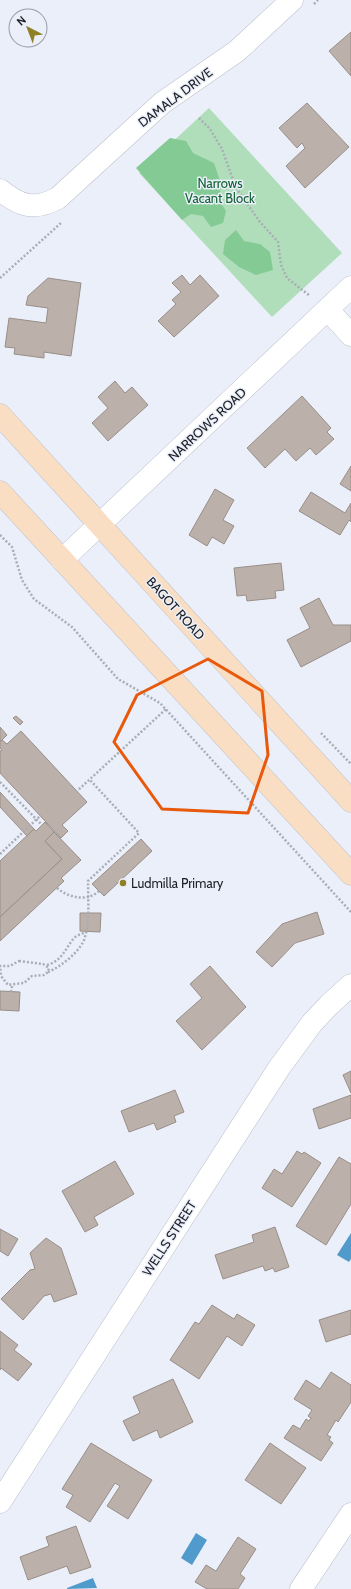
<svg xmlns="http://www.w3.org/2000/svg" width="351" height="1589" font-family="Cabin,sans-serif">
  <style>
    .green { fill: #b1deba }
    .forest { fill: #84ca95 }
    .water { fill: #519bcc }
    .building { fill: #bcb0aa; stroke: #998e88 }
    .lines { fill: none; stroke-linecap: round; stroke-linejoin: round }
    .street-casing { stroke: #bdc1cc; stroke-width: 23 }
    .secondary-casing { stroke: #bdc1cc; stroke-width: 23 }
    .path { stroke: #a9adb6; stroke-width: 2.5; stroke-dasharray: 2 2; stroke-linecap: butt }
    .street { stroke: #fff; stroke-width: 22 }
    .secondary { stroke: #fadec3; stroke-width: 22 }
    .marked { fill: none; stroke: #e8590c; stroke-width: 3; stroke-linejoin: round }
    .poi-dot { fill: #8f7f25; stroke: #eaeffa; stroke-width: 1.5 }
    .labels { text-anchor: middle; stroke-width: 3; stroke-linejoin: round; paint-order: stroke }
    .street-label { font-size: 13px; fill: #1c1e22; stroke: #eaeffa }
    .park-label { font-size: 13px; fill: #116030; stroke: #eaeffa }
    .poi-label { font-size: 13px; fill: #1c1e22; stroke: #eaeffa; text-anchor: start }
  </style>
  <rect width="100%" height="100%" fill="#eaeffa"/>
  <polygon class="green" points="209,108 342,253 272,317 139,173"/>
  <g class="forest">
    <polygon points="170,138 186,141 193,153 214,163 221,184 219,200 226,211 223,223 211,227 203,216 191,214 182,220 136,168"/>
    <polygon points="236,230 244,241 260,244 270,252 273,270 256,275 239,267 223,254 225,240"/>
  </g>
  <g class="water">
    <polygon points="351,1233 351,1259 349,1262 337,1255"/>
    <polygon points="196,1533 207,1540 192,1565 181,1558"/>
    <polygon points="93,1578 97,1588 67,1589 67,1588"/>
  </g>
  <g class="building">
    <polygon points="351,32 351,76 329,51"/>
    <polygon points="307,103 349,147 305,188 286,166 305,148 302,143 297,148 279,128"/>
    <polygon points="182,275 190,285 200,275 219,296 174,337 158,321 176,304 172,300 181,292 172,283"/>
    <polygon points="48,278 81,283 71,356 44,352 44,358 14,354 15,348 5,347 9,318 46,323 48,308 26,305 28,296"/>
    <polygon points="115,381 125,393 132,387 148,405 108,441 92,423 108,408 98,397"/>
    <polygon points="302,396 331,428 327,432 334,439 316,455 310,448 296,461 285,449 265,468 247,448"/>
    <polygon points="351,466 351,491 340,484"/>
    <polygon points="215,489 234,500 223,520 234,526 224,544 212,537 207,546 189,535"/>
    <polygon points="311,492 345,513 351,503 351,522 349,520 340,535 299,511"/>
    <polygon points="281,563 284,590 275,591 276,598 247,601 246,595 237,596 234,568"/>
    <polygon points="319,598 333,625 351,625 351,641 301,667 287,640 310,628 300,608"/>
    <polygon points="16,716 23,722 20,725 13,718"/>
    <polygon points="0,727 7,735 0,742"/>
    <polygon points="21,731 87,802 62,825 68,831 61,838 0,773 0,751 2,750 0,748 0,742 2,740 7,744"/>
    <polygon points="0,792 34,829 27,836 0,807"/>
    <polygon points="45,822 54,832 45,841 62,859 0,917 0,861 34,829 36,831"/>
    <polygon points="54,832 81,860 61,878 64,881 0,941 0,917 62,859 45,841"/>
    <polygon points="141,839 152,851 104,896 92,884"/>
    <polygon points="317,912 324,934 295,943 272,967 256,952 282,924"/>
    <polygon points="80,913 101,913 100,932 80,931"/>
    <polygon points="210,966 246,1007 202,1050 176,1021 202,998 190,984"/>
    <polygon points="0,991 20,992 19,1011 0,1010"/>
    <polygon points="351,1071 351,1093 343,1075"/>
    <polygon points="175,1090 184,1112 174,1116 176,1122 157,1130 154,1123 129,1132 121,1111"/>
    <polygon points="351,1095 351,1118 319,1129 313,1109"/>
    <polygon points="297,1151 302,1154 304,1152 321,1163 292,1207 262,1188 274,1169 282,1174"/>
    <polygon points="339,1157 351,1164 351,1204 326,1245 296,1226"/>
    <polygon points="115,1161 134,1194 94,1217 98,1225 85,1232 62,1191"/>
    <polygon points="275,1227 289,1267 275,1272 273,1268 265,1271 263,1266 223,1279 215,1255 254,1242 252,1235"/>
    <polygon points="0,1229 18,1239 8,1256 0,1251"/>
    <polygon points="46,1238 61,1248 77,1294 54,1302 51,1294 44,1296 23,1320 1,1299 30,1270 35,1269 30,1253"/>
    <polygon points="212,1305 234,1319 237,1314 255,1325 242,1346 227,1336 199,1379 170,1360 195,1322 199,1324"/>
    <polygon points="351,1310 351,1334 326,1342 319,1320"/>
    <polygon points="0,1331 18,1345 14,1350 32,1364 18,1381 1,1368 0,1370"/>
    <polygon points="331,1372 351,1385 351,1402 338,1422 336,1420 327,1435 331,1437 329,1440 333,1443 321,1461 284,1438 293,1425 300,1429 306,1419 309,1421 311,1418 308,1416 312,1410 294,1399 306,1380 320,1389"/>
    <polygon points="173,1379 193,1422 160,1438 157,1430 133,1441 123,1421 140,1413 133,1397"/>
    <polygon points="91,1443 152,1480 128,1519 107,1506 120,1486 115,1483 90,1522 66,1507 73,1495 62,1489"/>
    <polygon points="270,1443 306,1468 281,1504 245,1480"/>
    <polygon points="76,1526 91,1567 70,1574 67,1566 28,1580 20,1557 49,1546 46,1537"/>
    <polygon points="238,1537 256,1549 240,1574 245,1578 238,1589 207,1589 195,1582 206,1565 216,1571"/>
  </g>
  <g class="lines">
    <defs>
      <g id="street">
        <path d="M 0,190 C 20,206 34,211 58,198 L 162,103 L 237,51 L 292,0"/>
        <polyline points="328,310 351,335"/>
        <polyline points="62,560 351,287"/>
        <polyline points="0,1502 279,1068 312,1023 329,1005 351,985"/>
        <polyline points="301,1589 351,1514"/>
      </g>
      <g id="secondary">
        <polyline points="0,415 351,801"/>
        <polyline points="0,492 351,874"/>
      </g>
    </defs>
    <use href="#street" class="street-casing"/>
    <use href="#secondary" class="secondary-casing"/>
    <g class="path">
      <polyline points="314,4 318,0"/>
      <polyline points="199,118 210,129 222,149 236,188 260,222 278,242 281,265 287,278 310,296"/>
      <polyline points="0,278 61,223"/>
      <polyline points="0,535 12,547 22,580 34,599 72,627 118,679 160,703 351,912"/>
      <polyline points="321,733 351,764"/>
      <polyline points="0,782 42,825"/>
      <polyline points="76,792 166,709"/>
      <polyline points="0,854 40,816"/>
      <path d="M 57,888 C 69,898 87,902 99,891"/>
      <polygon points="19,961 43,964 49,968 48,972 44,975 32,976 24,983 8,985 1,976 0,966 10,966"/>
      <path d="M 47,965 C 62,961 65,949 74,938 C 77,935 82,934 85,932"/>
      <path d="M 48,972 C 61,967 82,950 85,937 C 90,919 88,899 88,881 L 139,833 L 90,780"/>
      <polyline points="11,992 12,986"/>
    </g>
    <use href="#street" class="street"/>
    <use href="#secondary" class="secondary"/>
  </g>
  <path class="marked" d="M 208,659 L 262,691 L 268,755 L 248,813 L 162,809 L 114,742 L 137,695 Z"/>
  <circle class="poi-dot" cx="123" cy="883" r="4"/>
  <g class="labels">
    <g class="street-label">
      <text transform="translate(175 97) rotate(-37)" y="5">DAMALA DRIVE</text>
      <text transform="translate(207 424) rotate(-43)" y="5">NARROWS ROAD</text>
      <text transform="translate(176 608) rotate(48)" y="5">BAGOT ROAD</text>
      <text transform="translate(169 1238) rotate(-57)" y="5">WELLS STREET</text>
    </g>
    <g class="park-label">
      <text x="220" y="188">Narrows<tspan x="220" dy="15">Vacant Block</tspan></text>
    </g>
    <g class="poi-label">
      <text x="131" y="888">Ludmilla Primary</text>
    </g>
  </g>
  <g transform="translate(28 28) rotate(318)"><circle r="19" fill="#eaeffa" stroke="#989ba4"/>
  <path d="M0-3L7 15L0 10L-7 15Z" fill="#8f7f25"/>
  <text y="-6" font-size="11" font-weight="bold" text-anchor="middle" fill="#1c1e22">N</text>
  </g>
</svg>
